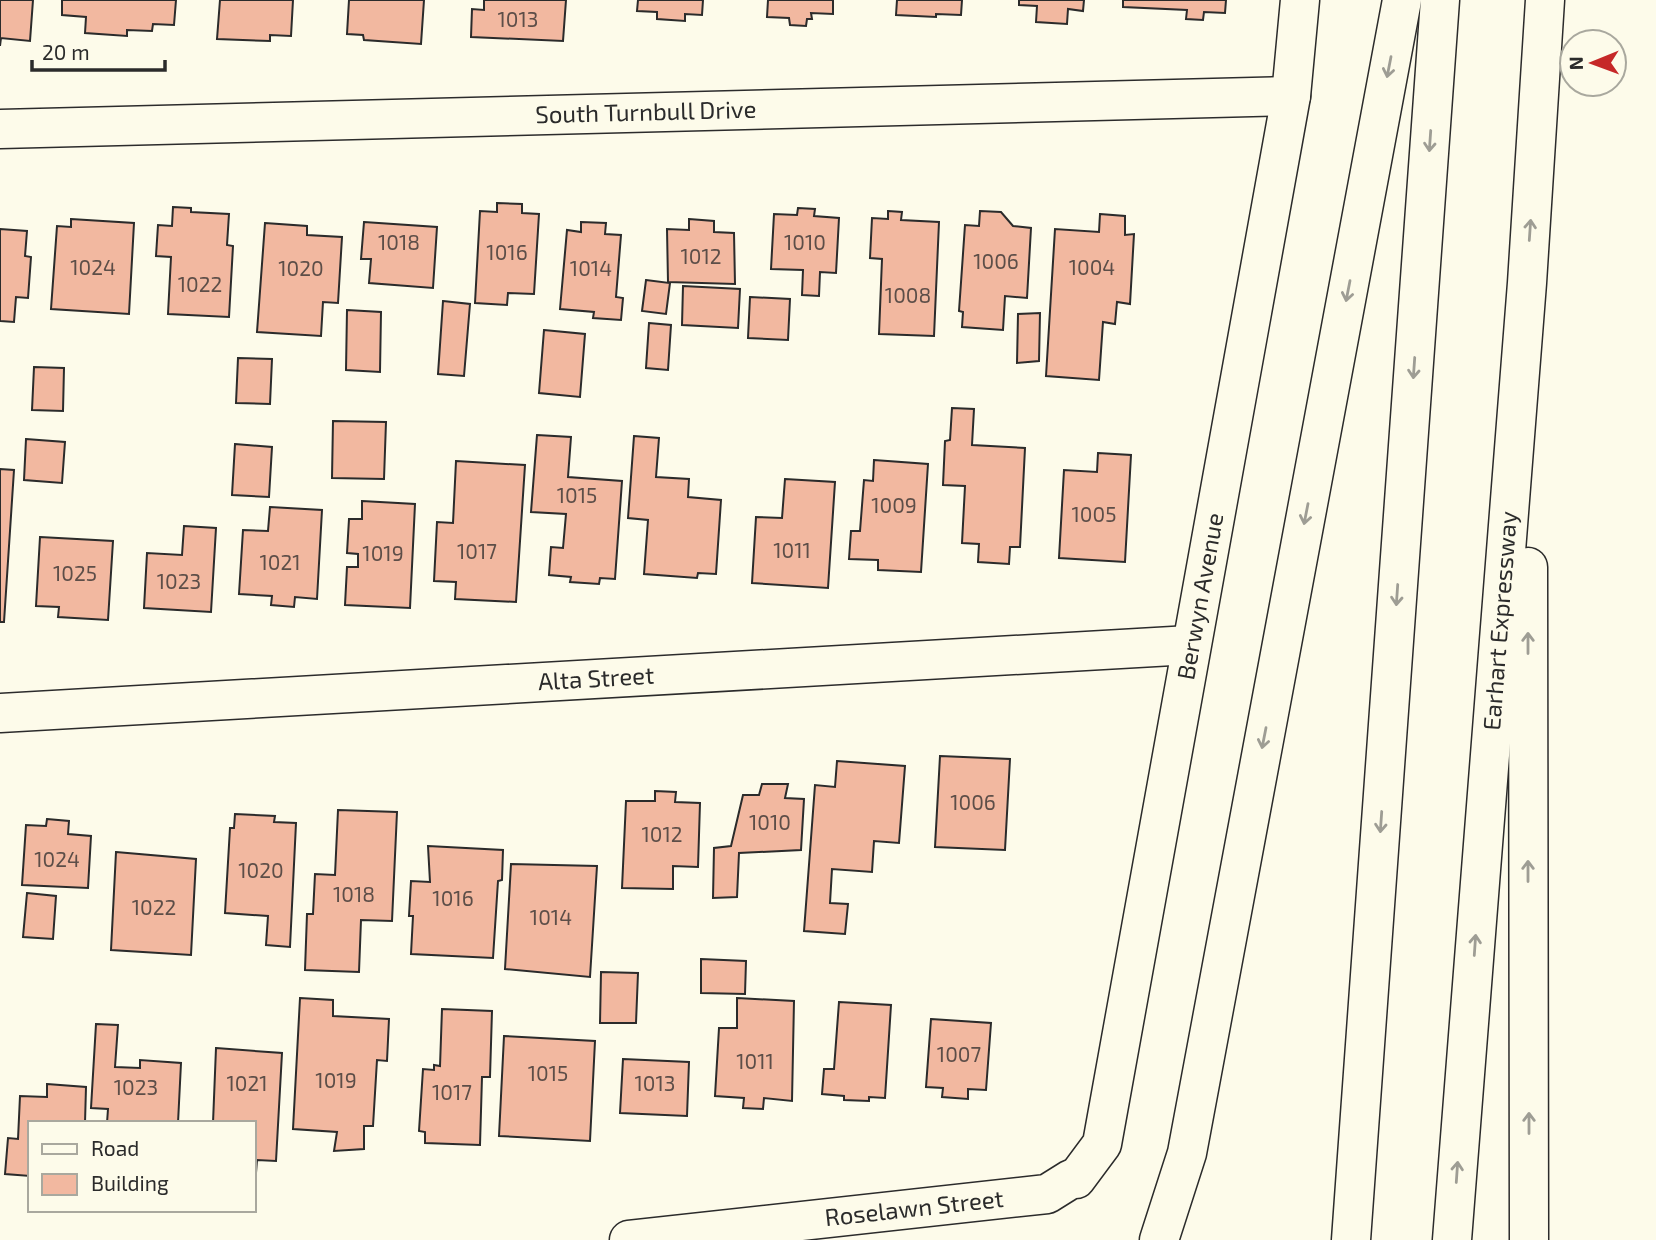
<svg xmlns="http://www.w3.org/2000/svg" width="1656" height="1240" font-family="'Exo 2',sans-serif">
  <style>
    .building { fill: #f2b8a0; stroke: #2b2b2b; stroke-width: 2 }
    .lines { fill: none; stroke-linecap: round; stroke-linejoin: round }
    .minor-casing { stroke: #2b2b2b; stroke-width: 41 }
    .highway-casing { stroke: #2b2b2b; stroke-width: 41 }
    .minor { stroke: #fdfbea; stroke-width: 38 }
    .highway { stroke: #fdfbea; stroke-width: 38 }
    .oneway { stroke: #9e9d94 }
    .labels { text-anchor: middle; stroke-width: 5; stroke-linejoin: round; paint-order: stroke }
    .number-label { font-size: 21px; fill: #5d4e48 }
    .street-label { font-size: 24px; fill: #2b2b2b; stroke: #fdfbea }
  </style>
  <rect width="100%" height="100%" fill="#fdfbea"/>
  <g class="building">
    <polygon points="0,0 33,0 30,41 1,38 0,46"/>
    <polygon points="62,0 176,0 174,25 153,24 152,31 127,30 127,36 85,33 86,17 62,15"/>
    <polygon points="220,0 293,0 291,36 270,35 270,41 217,39"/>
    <polygon points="349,0 424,0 421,44 364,40 363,35 347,34"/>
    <polygon points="484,0 566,0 563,41 471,37 472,9 484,10"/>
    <polygon points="638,0 703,0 702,15 685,14 685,21 657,19 657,12 637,11"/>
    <polygon points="768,0 833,0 833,14 811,13 812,19 807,19 806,26 790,25 789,18 767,17"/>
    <polygon points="897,0 962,0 961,15 936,14 936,17 896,15"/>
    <polygon points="1019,0 1084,0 1083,11 1068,9 1067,24 1036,22 1037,6 1019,5"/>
    <polygon points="1123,0 1226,0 1225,13 1204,12 1203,20 1186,19 1187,10 1123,7"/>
    <polygon points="497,203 522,204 522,213 539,214 534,294 508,293 507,305 475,303 480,211 497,212"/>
    <polygon points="173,207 191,208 191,212 229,214 227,245 233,246 229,317 168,314 171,257 156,256 158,225 172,226"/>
    <polygon points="798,208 815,209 814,216 839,218 836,273 820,272 819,296 802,295 803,270 771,269 774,214 797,215"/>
    <polygon points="888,211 902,212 901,220 939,222 934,336 879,334 882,259 870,258 872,218 888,219"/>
    <polygon points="980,211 1001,212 1013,226 1031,228 1027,298 1005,296 1003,330 962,327 963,312 959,311 965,225 979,226"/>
    <polygon points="1100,214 1125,216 1125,235 1134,234 1130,304 1117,302 1115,324 1103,322 1099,380 1046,376 1055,229 1099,232"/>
    <polygon points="71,219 134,223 129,314 51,309 57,226 71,227"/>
    <polygon points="689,219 714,221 714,232 734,233 735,284 668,282 667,229 689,230"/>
    <polygon points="364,222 437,227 433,288 369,283 371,259 361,259"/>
    <polygon points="581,222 606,223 605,234 621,235 616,297 623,298 621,320 593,318 594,312 560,309 567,230 581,232"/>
    <polygon points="265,223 307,226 307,235 342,237 338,303 323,302 321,336 257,332"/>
    <polygon points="0,229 27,231 25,256 31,257 28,298 16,297 14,322 0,321"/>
    <polygon points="646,280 670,283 666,314 642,311"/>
    <polygon points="683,286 740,289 738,328 682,325"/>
    <polygon points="750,297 790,299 788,340 748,338"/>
    <polygon points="443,301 470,304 464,376 438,374"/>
    <polygon points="347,310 381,312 380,372 346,370"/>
    <polygon points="1040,313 1039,361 1017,363 1018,314"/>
    <polygon points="649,323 671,325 668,370 646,368"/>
    <polygon points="544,330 585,334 580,397 539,393"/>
    <polygon points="238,358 272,359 270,404 236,403"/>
    <polygon points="34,367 64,368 63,411 32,410"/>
    <polygon points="952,408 974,409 972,445 1025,448 1020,547 1010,547 1009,564 978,562 979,544 962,543 965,486 943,485 945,441 950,440"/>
    <polygon points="333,421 386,422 384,479 332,478"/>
    <polygon points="537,435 571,437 568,477 622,481 615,579 600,578 599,584 570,582 571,577 549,575 551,547 563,548 566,514 531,512"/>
    <polygon points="634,436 659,438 656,477 689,479 688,497 721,500 716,574 698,573 697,578 644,574 648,520 628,518"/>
    <polygon points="26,439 65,442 62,483 24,480"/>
    <polygon points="235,444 272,447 269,497 232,495"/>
    <polygon points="1098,453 1131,455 1125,562 1059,558 1064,470 1097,472"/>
    <polygon points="874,460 928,464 921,572 878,570 878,560 849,559 851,531 860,531 864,480 873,481"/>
    <polygon points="456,461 525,465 516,602 455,599 456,582 434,581 437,522 453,523"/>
    <polygon points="0,469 14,470 4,622 0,622"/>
    <polygon points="785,479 835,482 828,588 752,583 756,517 782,518"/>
    <polygon points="362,501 415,504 410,608 345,605 347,567 358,567 358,554 347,553 349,519 362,519"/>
    <polygon points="270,507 322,510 317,599 295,597 294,607 271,605 272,596 239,594 243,530 268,531"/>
    <polygon points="184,526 216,528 211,612 144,608 147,553 182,555"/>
    <polygon points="40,537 113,541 108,620 58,617 59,607 36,606"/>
    <polygon points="940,756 1010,759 1005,850 935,847"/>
    <polygon points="837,761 905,766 899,843 874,841 872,872 832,869 830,903 848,904 845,934 804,931 815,785 835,787"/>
    <polygon points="762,784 788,784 785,798 804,799 801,850 739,853 737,897 713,898 714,848 731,846 743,795 759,795"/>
    <polygon points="655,791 676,792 675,802 700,803 698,867 673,866 673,889 622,888 626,801 655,801"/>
    <polygon points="338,810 397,812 392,921 361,920 359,972 305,970 307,914 313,914 315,874 335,875"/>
    <polygon points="235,814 275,816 274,822 296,823 290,947 266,945 268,916 225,913 230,828 234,828"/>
    <polygon points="47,819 69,821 68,834 91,836 88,888 22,885 26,825 46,826"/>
    <polygon points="428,846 503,850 502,880 498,881 493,958 411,954 413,916 409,916 411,881 430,882"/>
    <polygon points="116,852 196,859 191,955 111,950"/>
    <polygon points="511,864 597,866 590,977 505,969"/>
    <polygon points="27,893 56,896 53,939 23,937"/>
    <polygon points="701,959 746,961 745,994 701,993"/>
    <polygon points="601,972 638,973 636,1023 600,1023"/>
    <polygon points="300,998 333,1000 333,1016 389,1019 387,1061 377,1060 373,1126 364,1126 364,1149 334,1151 337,1132 293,1129"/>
    <polygon points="737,998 794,1001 792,1101 764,1098 763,1109 743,1108 744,1098 715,1096 719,1028 737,1028"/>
    <polygon points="839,1002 891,1005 885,1098 869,1097 869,1101 844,1100 844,1096 822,1094 824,1069 834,1069"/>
    <polygon points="442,1009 492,1011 490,1077 482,1077 480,1145 425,1143 425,1132 419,1131 423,1069 434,1070 434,1065 440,1066"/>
    <polygon points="931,1019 991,1023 986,1090 968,1089 968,1099 942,1097 943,1088 926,1087"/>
    <polygon points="96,1024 118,1025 115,1067 140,1068 140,1060 181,1063 178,1123 107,1123 108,1109 91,1108"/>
    <polygon points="504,1036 595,1041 590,1141 499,1136"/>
    <polygon points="216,1048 282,1053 276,1161 257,1160 256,1173 254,1172 254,1123 213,1123"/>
    <polygon points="623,1059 689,1062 687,1116 620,1113"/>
    <polygon points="47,1084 86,1087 85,1123 30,1123 30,1176 5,1174 8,1138 18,1139 20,1096 47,1097"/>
  </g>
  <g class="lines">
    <defs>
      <g id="minor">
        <path id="s1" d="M 0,129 L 1291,96"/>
        <path id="s2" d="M 0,713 L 1190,645"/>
        <path id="s3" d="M 629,1240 L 1047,1194 L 1071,1179 L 1076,1179 L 1102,1144 L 1291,96 L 1300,0"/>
      </g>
      <g id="highway">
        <polyline points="1528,567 1529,1240"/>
        <polyline points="1159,1240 1187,1153 1402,0"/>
        <polyline points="1351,1240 1440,0"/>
        <path id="s4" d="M 1452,1240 L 1527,283 L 1545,0"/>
      </g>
    </defs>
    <use href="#minor" class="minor-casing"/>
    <use href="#highway" class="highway-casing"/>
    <use href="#minor" class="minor"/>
    <use href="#highway" class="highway"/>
  </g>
  <defs><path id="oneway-shaft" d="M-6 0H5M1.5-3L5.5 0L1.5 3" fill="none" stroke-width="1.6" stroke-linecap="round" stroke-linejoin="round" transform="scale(1.75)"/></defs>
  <g class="oneway">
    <use href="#oneway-shaft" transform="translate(1389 67) rotate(101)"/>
    <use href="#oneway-shaft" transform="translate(1430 141) rotate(94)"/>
    <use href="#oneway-shaft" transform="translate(1530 230) rotate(-86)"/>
    <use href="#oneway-shaft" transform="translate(1348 291) rotate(101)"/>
    <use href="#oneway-shaft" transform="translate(1414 368) rotate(94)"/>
    <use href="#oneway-shaft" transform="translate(1306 514) rotate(101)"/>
    <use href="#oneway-shaft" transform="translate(1397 595) rotate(94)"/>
    <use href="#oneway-shaft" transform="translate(1528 643) rotate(-90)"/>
    <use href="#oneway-shaft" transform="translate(1264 738) rotate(101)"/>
    <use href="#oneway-shaft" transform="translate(1381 822) rotate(94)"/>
    <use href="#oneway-shaft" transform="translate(1528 871) rotate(-90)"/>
    <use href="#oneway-shaft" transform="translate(1475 945) rotate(-86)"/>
    <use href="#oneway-shaft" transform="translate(1529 1123) rotate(-90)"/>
    <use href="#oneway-shaft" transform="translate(1457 1172) rotate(-86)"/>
  </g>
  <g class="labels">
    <g class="number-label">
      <text x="518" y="27">1013</text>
      <text x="399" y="250">1018</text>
      <text x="805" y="250">1010</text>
      <text x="507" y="260">1016</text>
      <text x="701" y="264">1012</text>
      <text x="996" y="269">1006</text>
      <text x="93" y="275">1024</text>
      <text x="1092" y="275">1004</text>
      <text x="301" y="276">1020</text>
      <text x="591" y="276">1014</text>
      <text x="200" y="292">1022</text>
      <text x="908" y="303">1008</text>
      <text x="577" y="503">1015</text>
      <text x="894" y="513">1009</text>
      <text x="1094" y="522">1005</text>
      <text x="792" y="558">1011</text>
      <text x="477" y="559">1017</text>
      <text x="383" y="561">1019</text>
      <text x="280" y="570">1021</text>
      <text x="75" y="581">1025</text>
      <text x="179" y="589">1023</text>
      <text x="973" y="810">1006</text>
      <text x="770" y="830">1010</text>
      <text x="662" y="842">1012</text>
      <text x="57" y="867">1024</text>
      <text x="261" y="878">1020</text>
      <text x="354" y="902">1018</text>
      <text x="453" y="906">1016</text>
      <text x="154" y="915">1022</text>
      <text x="551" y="925">1014</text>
      <text x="959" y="1062">1007</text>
      <text x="755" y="1069">1011</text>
      <text x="548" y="1081">1015</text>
      <text x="336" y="1088">1019</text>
      <text x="247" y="1091">1021</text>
      <text x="655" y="1091">1013</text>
      <text x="136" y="1095">1023</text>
      <text x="452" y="1100">1017</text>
    </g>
    <g class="street-label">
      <text dy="8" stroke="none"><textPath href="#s1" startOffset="646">South Turnbull Drive</textPath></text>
      <text dy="8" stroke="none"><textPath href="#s3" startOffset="1054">Berwyn Avenue</textPath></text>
      <text dy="8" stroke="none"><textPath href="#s4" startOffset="621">Earhart Expressway</textPath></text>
      <text dy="8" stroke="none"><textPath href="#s2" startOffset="597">Alta Street</textPath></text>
      <text dy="8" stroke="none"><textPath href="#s3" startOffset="287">Roselawn Street</textPath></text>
    </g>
  </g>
  <rect x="28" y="1121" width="228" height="91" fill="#fdfbea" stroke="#a9a89e" stroke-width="2"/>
  <rect x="42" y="1144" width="35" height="10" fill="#fdfbea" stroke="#a9a89e" stroke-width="2"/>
  <text x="91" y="1156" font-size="21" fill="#2b2b2b">Road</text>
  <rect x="42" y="1174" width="35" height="21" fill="#f2b8a0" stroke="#a9a89e" stroke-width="2"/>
  <text x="91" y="1191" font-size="21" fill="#2b2b2b">Building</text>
  <g transform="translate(1593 63) rotate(269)"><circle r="33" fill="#fdfbea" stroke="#a9a89e" stroke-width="2"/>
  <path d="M0-5L12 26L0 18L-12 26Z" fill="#c62828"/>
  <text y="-10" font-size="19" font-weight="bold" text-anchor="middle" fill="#2b2b2b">N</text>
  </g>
  <path d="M32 60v10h133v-10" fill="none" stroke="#2b2b2b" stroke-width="3.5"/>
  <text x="42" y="60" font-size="21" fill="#2b2b2b" stroke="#fdfbea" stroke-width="5" paint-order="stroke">20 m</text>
</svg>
